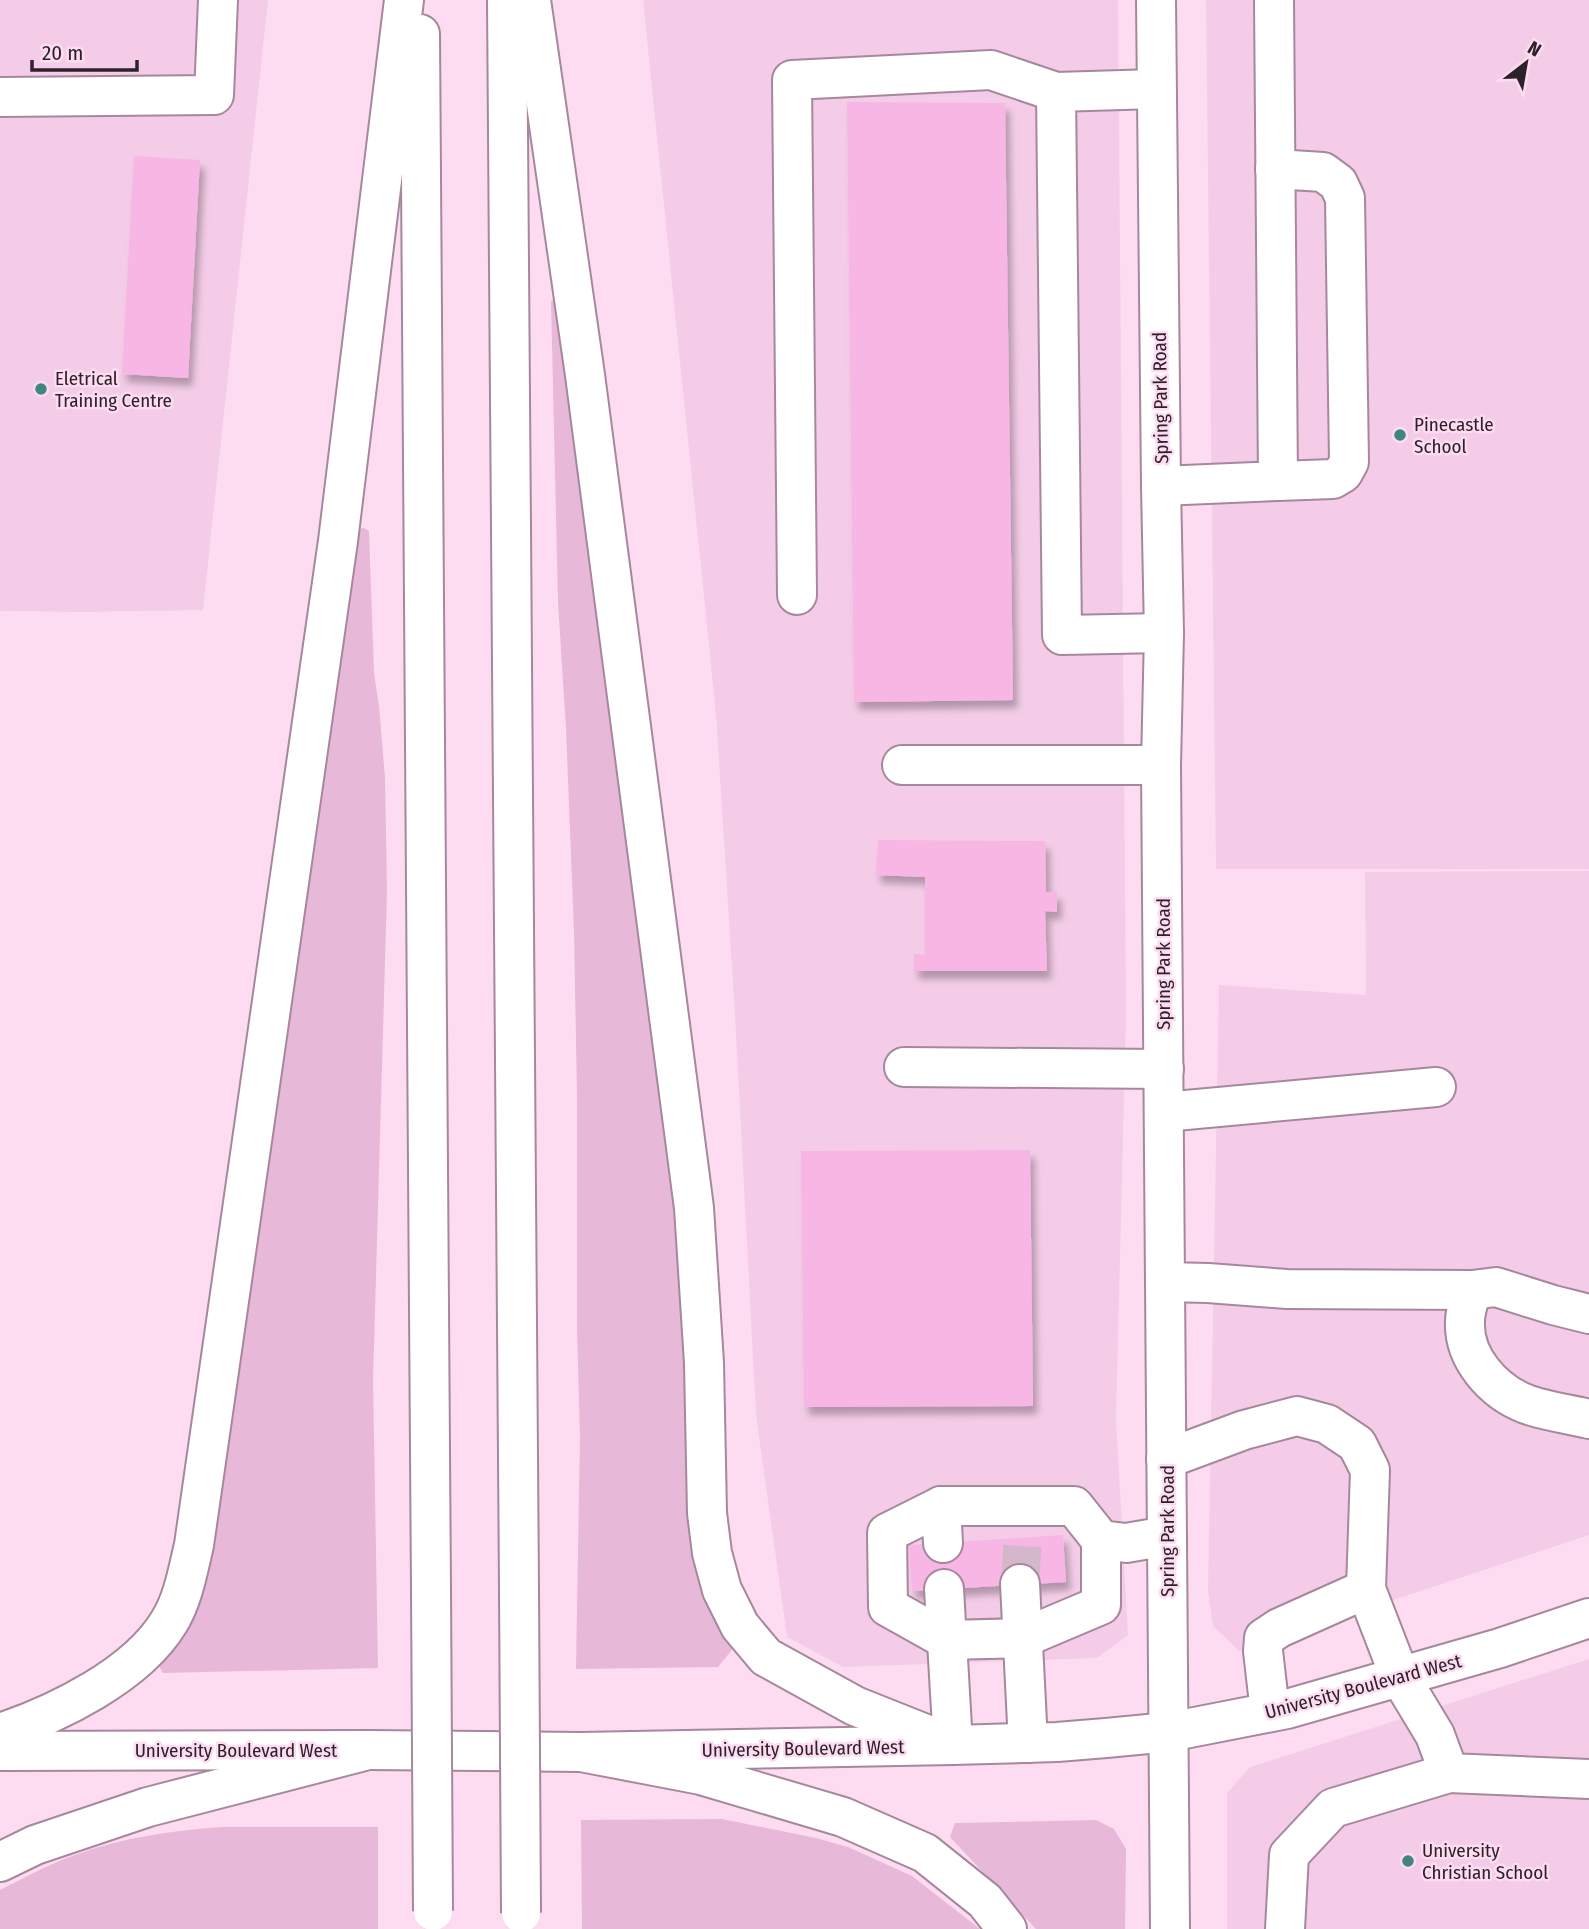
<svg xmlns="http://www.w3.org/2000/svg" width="1589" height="1929" font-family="'Fira Sans Condensed',sans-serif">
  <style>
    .built { fill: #f4cce7 }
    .green { fill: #e7b8d8 }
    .building { fill: #f8b6e4; filter: url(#shadow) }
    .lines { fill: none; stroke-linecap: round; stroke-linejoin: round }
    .minor-tunnel { stroke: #d4b7ca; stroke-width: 38; stroke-dasharray: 38 19; stroke-linecap: butt }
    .minor-casing { stroke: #a6889c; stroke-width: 42 }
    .major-casing { stroke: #a6889c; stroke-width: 42 }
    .highway-casing { stroke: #a6889c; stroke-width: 42 }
    .minor { stroke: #fff; stroke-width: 38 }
    .major { stroke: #fff; stroke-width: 38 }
    .highway { stroke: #fff; stroke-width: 38 }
    .highway-bridge-casing { stroke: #a6889c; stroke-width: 42; stroke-linecap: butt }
    .highway-bridge { stroke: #fff; stroke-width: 38 }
    .poi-dot { fill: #3f8680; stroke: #fddcf2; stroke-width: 2.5 }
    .labels { text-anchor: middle; stroke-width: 5; stroke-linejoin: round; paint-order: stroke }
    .poi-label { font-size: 19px; fill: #2e222a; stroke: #fddcf2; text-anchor: start }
    .street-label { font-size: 19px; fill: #2e222a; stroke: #fddcf2 }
  </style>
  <defs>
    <filter id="shadow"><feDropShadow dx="4.5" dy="8" stdDeviation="3.5" flood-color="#0004"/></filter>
  </defs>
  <rect width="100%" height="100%" fill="#fddcf2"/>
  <g class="built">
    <polygon points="0,0 268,0 203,610 83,612 0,611"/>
    <polygon points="643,0 1118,0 1126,1016 1116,1418 1128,1635 1097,1658 843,1667 787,1637 756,1415 735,1014 716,714"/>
    <polygon points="1206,0 1589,0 1589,869 1216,869"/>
    <polygon points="1589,871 1589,1535 1239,1651 1213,1626 1208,1591 1219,985 1366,995 1365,872"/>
    <polygon points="1589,1659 1589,1929 1227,1929 1227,1793 1250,1767"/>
  </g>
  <g class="green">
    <polygon points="557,299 735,1646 718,1667 576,1669 580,1438 577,1327 577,1095 574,931 566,728 558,602 551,301"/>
    <polygon points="364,528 369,531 374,674 379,706 385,778 387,891 373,1380 378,1668 163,1673 157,1663 355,530"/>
    <polygon points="722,1819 816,1838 848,1847 912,1876 980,1929 582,1929 581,1820"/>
    <polygon points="1096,1820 1114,1829 1126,1849 1125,1929 1036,1929 950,1837 955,1823"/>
    <path d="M 221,1827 L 378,1827 L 378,1929 L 0,1929 L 0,1890 C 26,1877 51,1863 78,1854 C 124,1837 172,1831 221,1827 Z"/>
  </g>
  <g class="building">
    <polygon points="847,102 1005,103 1013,700 854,702"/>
    <polygon points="134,156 200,160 188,378 122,374"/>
    <polygon points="878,840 1045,841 1046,892 1057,892 1057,912 1045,911 1047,971 914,971 914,954 925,955 925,877 876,875"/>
    <polygon points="1030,1150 1033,1406 804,1407 801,1151"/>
    <polygon points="1063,1535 1066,1582 912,1591 909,1545"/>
  </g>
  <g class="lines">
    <polyline class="minor-tunnel" points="1020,1584 1023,1537"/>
    <defs>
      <g id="minor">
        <polyline points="1156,89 1056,92 1062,635 1164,633"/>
        <polyline points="0,97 214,95 218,0"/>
        <polyline points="1275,169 1323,172 1338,183 1345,198 1349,462 1343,473 1333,479 1278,481"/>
        <polyline points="1161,486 1278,481 1274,0"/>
        <polyline points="797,595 792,80 991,70 1056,92"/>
        <polyline points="902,765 1161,765"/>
        <polyline points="904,1067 1164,1069"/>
        <polyline points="1164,1112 1436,1087"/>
        <polyline points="1165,1282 1208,1283 1287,1289 1472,1290 1496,1287 1553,1305 1589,1314"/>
        <path d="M 1472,1290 C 1469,1300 1465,1311 1465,1321 C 1463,1358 1493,1391 1526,1404 C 1545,1411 1569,1414 1589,1419"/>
        <polyline points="1166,1459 1244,1430 1297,1416 1327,1424 1357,1444 1370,1470 1366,1589 1400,1677 1435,1735 1449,1773 1589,1779"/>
        <polyline points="941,1506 887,1533 888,1607 947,1640 1023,1638 1101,1605 1101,1540"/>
        <polyline points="943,1543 941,1506 1074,1506 1101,1540 1126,1543 1167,1536"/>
        <polyline points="1020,1584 1028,1743"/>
        <polyline points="944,1589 953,1745"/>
        <polyline points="1270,1712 1263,1651 1264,1638 1279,1628 1366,1589"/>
        <polyline points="1285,1929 1289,1855 1333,1808 1449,1773"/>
      </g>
      <g id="major">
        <polyline points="1156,0 1161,486 1164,633 1161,765 1170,1929"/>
        <polyline points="0,1751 368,1750 581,1752 953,1745 1057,1742 1106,1738 1169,1732 1287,1709 1500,1648 1589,1618"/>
      </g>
      <g id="highway">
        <polyline points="507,0 519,1589"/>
        <polyline points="531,0 585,375 694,1208 704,1363 707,1513 712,1553 722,1590 740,1626 766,1657 855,1706 953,1745"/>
        <polyline points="420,34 431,1591"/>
        <path d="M 0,1733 C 57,1714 137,1675 169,1622 C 183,1600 188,1570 194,1545 L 338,541 L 404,0"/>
        <polyline points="581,1752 701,1775 843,1817 925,1853 985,1901 1007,1929"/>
        <polyline points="0,1862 35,1845 148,1807 368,1750"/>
      </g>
    </defs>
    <use href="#minor" class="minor-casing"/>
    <use href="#major" class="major-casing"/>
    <use href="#highway" class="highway-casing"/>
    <use href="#minor" class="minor"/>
    <use href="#major" class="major"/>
    <use href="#highway" class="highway"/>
    <defs>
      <g id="highway-bridge">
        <polyline points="519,1589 521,1913"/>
        <polyline points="431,1591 433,1911"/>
      </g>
    </defs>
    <use href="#highway-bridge" class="highway-bridge-casing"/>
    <use href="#highway-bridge" class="highway-bridge"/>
  </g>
  <g class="poi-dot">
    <circle cx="41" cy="389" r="7"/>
    <circle cx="1400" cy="435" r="7"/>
    <circle cx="1408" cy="1861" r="7"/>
  </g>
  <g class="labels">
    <g class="poi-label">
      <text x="55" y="385">Eletrical<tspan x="55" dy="22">Training Centre</tspan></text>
      <text x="1414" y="431">Pinecastle<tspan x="1414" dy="22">School</tspan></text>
      <text x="1422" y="1857">University<tspan x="1422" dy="22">Christian School</tspan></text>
    </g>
    <g class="street-label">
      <text transform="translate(1160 398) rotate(-91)" y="7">Spring Park Road</text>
      <text transform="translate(1163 964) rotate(-90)" y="7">Spring Park Road</text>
      <text transform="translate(1167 1531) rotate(-90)" y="7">Spring Park Road</text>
      <text transform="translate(1363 1686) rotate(-15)" y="7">University Boulevard West</text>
      <text transform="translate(803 1748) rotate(-1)" y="7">University Boulevard West</text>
      <text x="236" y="1757">University Boulevard West</text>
    </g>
  </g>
  <g transform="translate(1526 63) rotate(31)" stroke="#fddcf2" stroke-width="5" paint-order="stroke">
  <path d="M0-5L12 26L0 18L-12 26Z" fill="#2e222a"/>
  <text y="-10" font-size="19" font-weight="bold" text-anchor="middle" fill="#2e222a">N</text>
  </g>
  <path d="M32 60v10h105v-10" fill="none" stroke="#2e222a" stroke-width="3.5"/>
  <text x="42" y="60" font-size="21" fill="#2e222a" stroke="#fddcf2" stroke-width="5" paint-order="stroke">20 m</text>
</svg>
